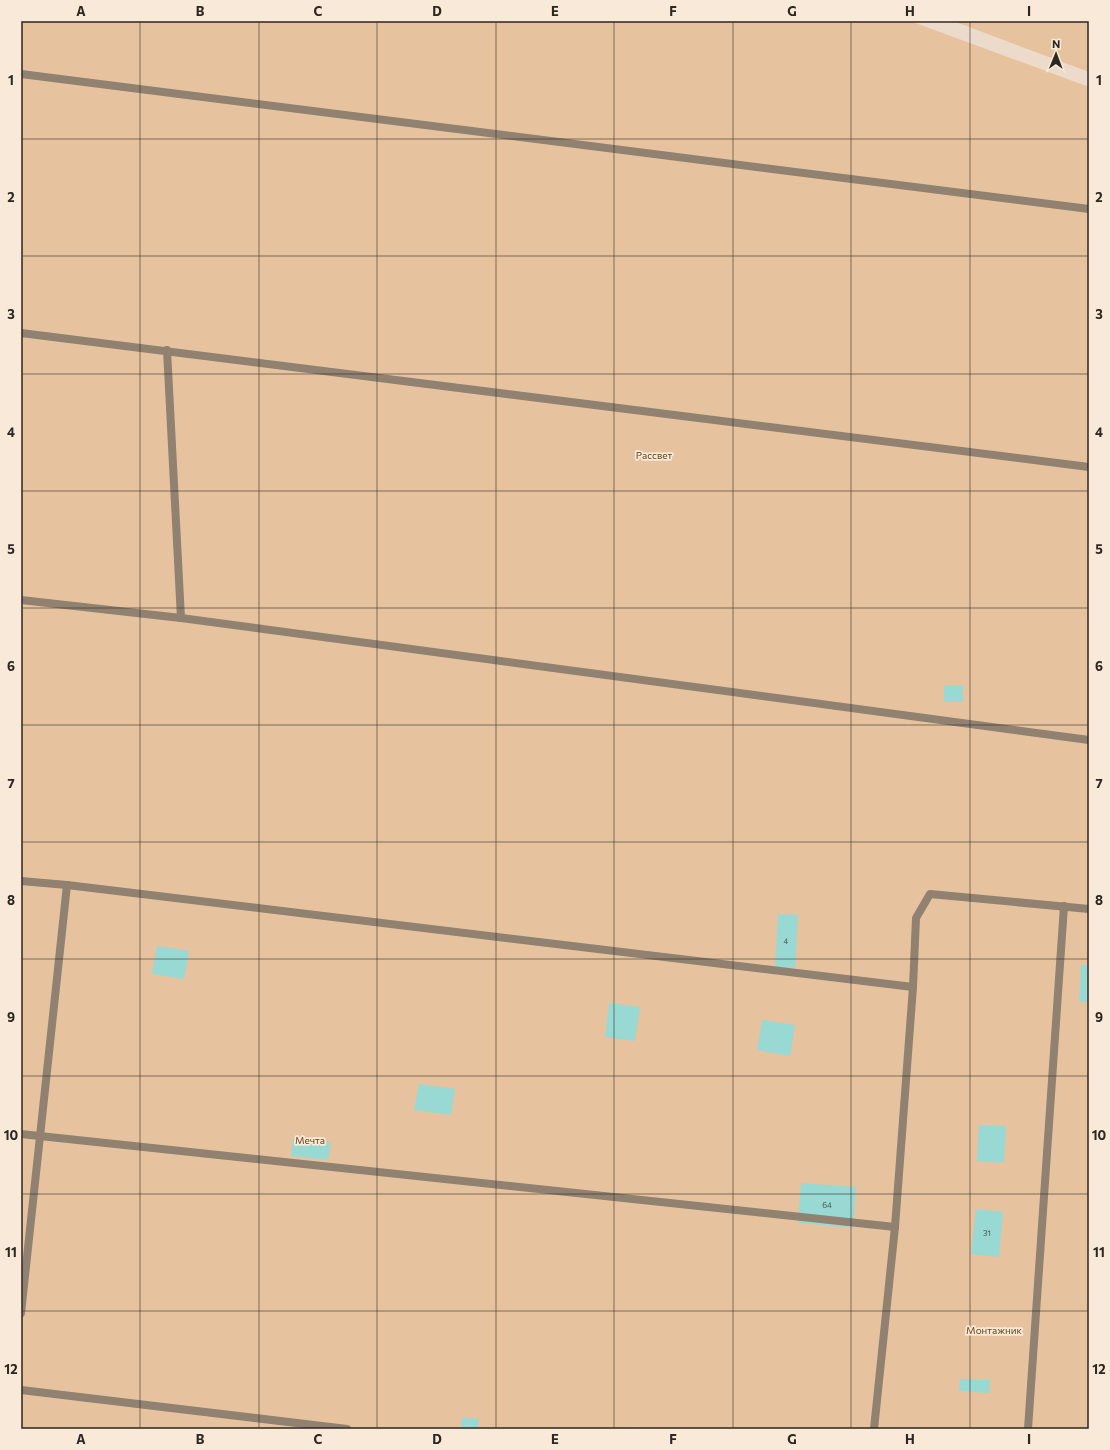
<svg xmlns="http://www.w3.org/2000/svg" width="1110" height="1450" font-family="Commissioner,sans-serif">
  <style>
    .green { fill: #e6c39e }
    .building { fill: #98d9d4 }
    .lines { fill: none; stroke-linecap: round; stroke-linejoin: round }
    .lane { stroke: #908171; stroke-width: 8 }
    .grid { fill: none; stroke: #2d2721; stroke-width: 1; stroke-opacity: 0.55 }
    .labels { text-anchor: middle; stroke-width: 3.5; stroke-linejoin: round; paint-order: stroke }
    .number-label { font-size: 8px; fill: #48544e }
    .park-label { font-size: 10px; fill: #674316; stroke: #f9e9d8 }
    .neatline { fill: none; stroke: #2d2721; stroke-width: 1.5 }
    .grid-label { font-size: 13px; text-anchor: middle; font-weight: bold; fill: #2d2721 }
  </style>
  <rect width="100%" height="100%" fill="#ecdbcb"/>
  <g class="green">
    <polygon points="21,21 910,21 1089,87 1089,1429 21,1429"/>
    <polygon points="953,21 1089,21 1089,72"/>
  </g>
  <g class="building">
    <rect x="944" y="685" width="19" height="17"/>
    <polygon points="778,914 798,915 795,968 775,967"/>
    <polygon points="157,946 189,951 184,979 152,974"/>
    <polygon points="1081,965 1089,965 1089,1002 1079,1002"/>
    <polygon points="609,1003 640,1007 635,1041 605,1037"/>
    <polygon points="762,1020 795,1025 790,1056 757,1050"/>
    <polygon points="419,1084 455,1089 451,1115 414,1110"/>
    <polygon points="979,1125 1006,1126 1004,1163 977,1161"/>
    <polygon points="293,1139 331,1143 328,1160 291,1156"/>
    <polygon points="801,1183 856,1187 853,1228 798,1223"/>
    <polygon points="976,1209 1003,1212 999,1257 971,1254"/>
    <polygon points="960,1379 990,1380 989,1393 959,1391"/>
    <polygon points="462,1417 479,1419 478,1429 461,1429"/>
    <polygon points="634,1427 647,1428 647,1429 634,1429"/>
  </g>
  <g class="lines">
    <g class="lane">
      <polyline points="21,74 1089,209"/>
      <polyline points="21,333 1089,467"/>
      <polyline points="167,350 181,618"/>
      <polyline points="21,600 181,618 1089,740"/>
      <polyline points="21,881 67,885 913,987"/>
      <polyline points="21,1134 895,1227"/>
      <polyline points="21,1313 67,885"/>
      <polyline points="21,1390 347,1429"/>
      <polyline points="874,1429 895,1227 913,987 916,918 930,894 1089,909"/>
      <polyline points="1028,1429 1064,906"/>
    </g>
  </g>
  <path class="grid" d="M 140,21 L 140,1429M 259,21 L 259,1429M 377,21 L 377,1429M 496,21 L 496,1429M 614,21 L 614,1429M 733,21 L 733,1429M 851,21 L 851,1429M 970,21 L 970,1429M 21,139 L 1089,139M 21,256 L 1089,256M 21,374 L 1089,374M 21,491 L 1089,491M 21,608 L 1089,608M 21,725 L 1089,725M 21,842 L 1089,842M 21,959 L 1089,959M 21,1076 L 1089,1076M 21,1194 L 1089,1194M 21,1311 L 1089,1311"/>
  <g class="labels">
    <g class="number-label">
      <text x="786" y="944">4</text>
      <text x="827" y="1208">64</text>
      <text x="987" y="1236">31</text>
    </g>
    <g class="park-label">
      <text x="654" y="459">Рассвет</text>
      <text x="310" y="1144">Мечта</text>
      <text x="994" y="1334">Монтажник</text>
    </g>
  </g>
  <rect width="1110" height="1450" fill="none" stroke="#f9e9d8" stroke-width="44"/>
  <g transform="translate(1056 54) rotate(1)" stroke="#f9e9d8" stroke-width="3" paint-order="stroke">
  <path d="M0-3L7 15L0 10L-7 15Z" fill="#2d2721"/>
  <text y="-6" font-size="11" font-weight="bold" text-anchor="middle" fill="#2d2721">N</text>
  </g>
  <rect x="22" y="22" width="1066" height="1406" class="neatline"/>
  <g class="grid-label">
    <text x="81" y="16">A</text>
    <text x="200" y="16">B</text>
    <text x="318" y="16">C</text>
    <text x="437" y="16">D</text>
    <text x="555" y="16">E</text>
    <text x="673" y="16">F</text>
    <text x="792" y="16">G</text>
    <text x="910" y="16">H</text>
    <text x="1029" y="16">I</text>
    <text x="11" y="85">1</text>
    <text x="1099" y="85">1</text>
    <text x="11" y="202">2</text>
    <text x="1099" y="202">2</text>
    <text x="11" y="319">3</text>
    <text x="1099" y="319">3</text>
    <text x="11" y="437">4</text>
    <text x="1099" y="437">4</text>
    <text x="11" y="554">5</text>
    <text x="1099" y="554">5</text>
    <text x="11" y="671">6</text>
    <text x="1099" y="671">6</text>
    <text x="11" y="788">7</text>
    <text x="1099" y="788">7</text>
    <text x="11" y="905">8</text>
    <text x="1099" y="905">8</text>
    <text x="11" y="1022">9</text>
    <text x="1099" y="1022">9</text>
    <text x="11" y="1140">10</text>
    <text x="1099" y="1140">10</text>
    <text x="11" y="1257">11</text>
    <text x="1099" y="1257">11</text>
    <text x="11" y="1374">12</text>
    <text x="1099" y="1374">12</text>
    <text x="81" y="1444">A</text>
    <text x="200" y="1444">B</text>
    <text x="318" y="1444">C</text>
    <text x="437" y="1444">D</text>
    <text x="555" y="1444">E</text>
    <text x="673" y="1444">F</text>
    <text x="792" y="1444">G</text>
    <text x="910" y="1444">H</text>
    <text x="1029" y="1444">I</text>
  </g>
</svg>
